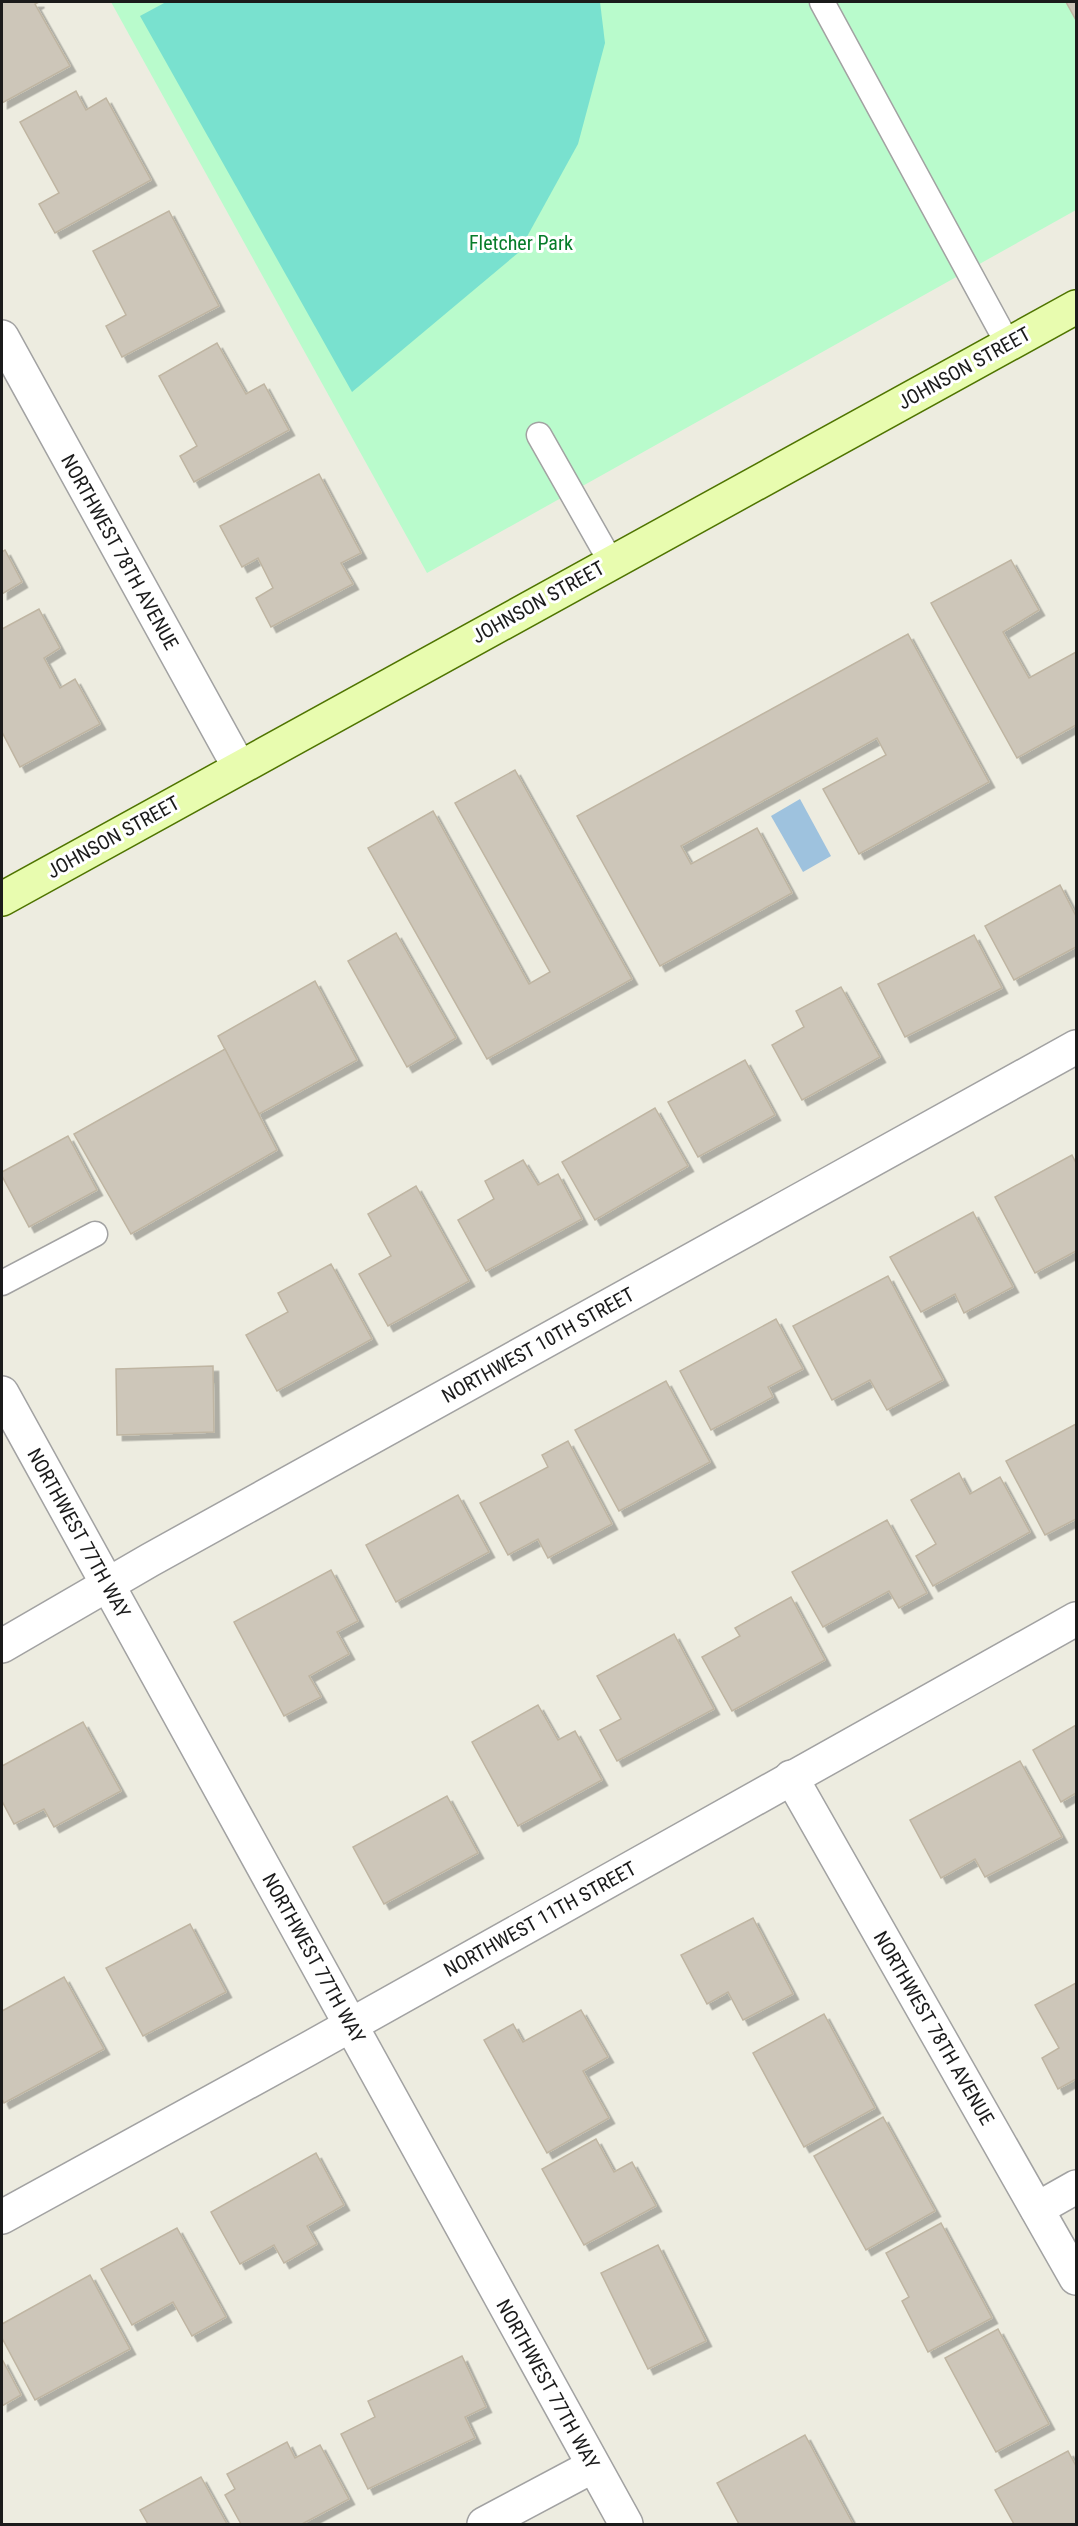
<svg xmlns="http://www.w3.org/2000/svg" width="1078" height="2526" font-family="'Roboto Condensed',sans-serif">
  <style>
    .park { fill: #b9fbcc }
    .pitch { fill: #79e1cf }
    .water { fill: #9ec2de }
    .building { fill: #cdc6b9; stroke: #bfb5a2; stroke-width: 1.5; filter: url(#shadow) }
    .lines { fill: none; stroke-linecap: round; stroke-linejoin: round }
    .lane-casing { stroke: #a2a2a2; stroke-width: 27 }
    .street-casing { stroke: #a2a2a2; stroke-width: 36 }
    .secondary-casing { stroke: #4f7400; stroke-width: 36 }
    .lane { stroke: #fff; stroke-width: 24 }
    .street { stroke: #fff; stroke-width: 33 }
    .secondary { stroke: #e8fcaf; stroke-width: 33 }
    .labels { text-anchor: middle; stroke-width: 6; stroke-linejoin: round; paint-order: stroke }
    .park-label { font-size: 20px; fill: #067c29; stroke: #fff }
    .street-label { font-size: 20px; fill: #1b1b1b; stroke: #fff }
  </style>
  <defs>
    <filter id="shadow"><feDropShadow dx="5.5" dy="5.5" stdDeviation="0" flood-color="#0004"/></filter>
  </defs>
  <rect width="100%" height="100%" fill="#edece0"/>
  <polygon class="park" points="111,2 1076,2 1076,210 427,573"/>
  <polygon class="pitch" points="166,2 600,2 605,43 578,144 518,253 352,392 140,16"/>
  <polygon class="water" points="800,799 831,856 803,872 771,816"/>
  <g class="building">
    <polygon points="2,2 39,2 35,4 70,66 2,103"/>
    <polygon points="1066,2 1076,2 1076,20"/>
    <polygon points="76,91 86,110 106,98 151,180 55,233 39,204 59,193 20,122"/>
    <polygon points="169,211 219,306 122,357 106,326 126,315 93,251"/>
    <polygon points="217,343 246,394 264,384 289,430 194,482 180,456 197,446 159,376"/>
    <polygon points="319,474 361,553 341,563 353,584 271,627 256,598 273,588 258,558 242,567 220,526"/>
    <polygon points="5,550 22,582 2,594 2,552"/>
    <polygon points="1011,560 1039,610 1003,632 1029,678 1076,652 1076,725 1017,758 931,603"/>
    <polygon points="39,609 60,648 44,658 60,688 75,679 100,724 20,767 2,732 2,629"/>
    <polygon points="908,634 989,782 859,854 823,789 886,755 877,738 681,846 691,864 757,828 792,893 660,966 577,816"/>
    <polygon points="515,770 632,979 487,1059 368,848 433,811 529,984 550,972 455,803"/>
    <polygon points="1060,885 1076,916 1076,947 1014,980 985,926"/>
    <polygon points="396,933 456,1038 407,1067 348,961"/>
    <polygon points="974,935 1002,988 905,1037 878,984"/>
    <polygon points="315,981 357,1060 259,1114 218,1036"/>
    <polygon points="841,987 880,1057 802,1100 772,1045 804,1027 796,1011"/>
    <polygon points="225,1049 277,1150 131,1234 74,1134"/>
    <polygon points="745,1060 775,1115 698,1157 668,1102"/>
    <polygon points="655,1108 688,1166 595,1220 562,1162"/>
    <polygon points="68,1136 97,1190 29,1227 2,1176 2,1172"/>
    <polygon points="1072,1155 1076,1163 1076,1251 1035,1273 995,1197"/>
    <polygon points="523,1160 538,1185 558,1174 582,1219 486,1271 458,1220 494,1199 485,1181"/>
    <polygon points="416,1186 469,1281 388,1326 359,1274 391,1256 368,1214"/>
    <polygon points="973,1212 1013,1287 964,1313 955,1294 921,1312 890,1257"/>
    <polygon points="331,1264 372,1339 277,1391 246,1335 288,1312 278,1293"/>
    <polygon points="888,1276 943,1380 887,1410 870,1380 832,1400 793,1326"/>
    <polygon points="776,1319 803,1369 768,1387 773,1397 711,1430 680,1371"/>
    <polygon points="213,1366 214,1432 117,1435 116,1369"/>
    <polygon points="666,1381 710,1462 619,1511 575,1430"/>
    <polygon points="1076,1424 1076,1519 1045,1535 1006,1461"/>
    <polygon points="568,1441 612,1524 548,1558 538,1539 508,1555 480,1503 548,1467 542,1455"/>
    <polygon points="959,1473 970,1494 1000,1477 1030,1532 933,1586 916,1556 936,1544 911,1500"/>
    <polygon points="458,1495 489,1552 396,1602 366,1545"/>
    <polygon points="887,1520 927,1593 899,1608 889,1591 823,1627 792,1572"/>
    <polygon points="331,1570 358,1621 337,1632 349,1654 309,1676 321,1697 284,1716 234,1622"/>
    <polygon points="791,1597 825,1660 732,1711 702,1657 740,1636 735,1628"/>
    <polygon points="674,1634 714,1709 617,1761 600,1730 621,1719 597,1676"/>
    <polygon points="538,1705 558,1740 575,1731 602,1780 518,1826 472,1742"/>
    <polygon points="83,1722 121,1791 54,1827 44,1809 14,1824 2,1801 2,1766"/>
    <polygon points="1076,1725 1076,1793 1061,1802 1033,1750"/>
    <polygon points="1020,1761 1062,1837 985,1877 975,1859 941,1878 910,1820"/>
    <polygon points="447,1796 478,1853 384,1904 353,1847"/>
    <polygon points="753,1918 793,1994 743,2020 728,1992 707,2004 681,1955"/>
    <polygon points="190,1924 226,1992 143,2036 106,1968"/>
    <polygon points="64,1977 104,2049 4,2103 2,2099 2,2011"/>
    <polygon points="1076,1983 1076,2079 1058,2089 1042,2058 1059,2048 1035,2005"/>
    <polygon points="581,2010 608,2057 583,2071 609,2118 547,2153 484,2040 513,2024 523,2042"/>
    <polygon points="824,2014 875,2108 804,2147 753,2053"/>
    <polygon points="883,2117 935,2211 866,2250 814,2156"/>
    <polygon points="596,2139 614,2172 632,2162 656,2206 584,2245 542,2169"/>
    <polygon points="316,2153 344,2205 307,2226 317,2244 284,2263 274,2245 240,2264 211,2212"/>
    <polygon points="941,2223 992,2318 928,2352 902,2301 909,2297 886,2253"/>
    <polygon points="177,2228 226,2317 192,2336 173,2302 132,2325 101,2269"/>
    <polygon points="658,2245 706,2341 648,2369 601,2273"/>
    <polygon points="90,2275 130,2349 35,2400 2,2338 2,2324"/>
    <polygon points="998,2329 1049,2424 996,2452 945,2358"/>
    <polygon points="462,2356 486,2407 465,2417 475,2438 368,2489 341,2434 375,2417 368,2401"/>
    <polygon points="2,2359 21,2395 2,2406"/>
    <polygon points="805,2435 853,2524 739,2524 717,2483"/>
    <polygon points="287,2442 295,2458 320,2445 349,2499 302,2524 241,2524 225,2495 235,2489 227,2474"/>
    <polygon points="1068,2451 1076,2466 1076,2524 1014,2524 995,2490"/>
    <polygon points="201,2477 227,2524 148,2524 140,2510"/>
  </g>
  <g class="lines">
    <defs>
      <g id="lane">
        <polyline points="822,2 1008,344"/>
        <polyline points="539,435 611,562"/>
        <polyline points="2,1283 95,1234"/>
      </g>
      <g id="street">
        <polyline points="2,337 239,767"/>
        <polyline points="2,1393 626,2524"/>
        <polyline points="2,1646 150,1560 1076,1047"/>
        <polyline points="791,1777 1076,2278"/>
        <polyline points="1037,2209 1076,2187"/>
        <polyline points="2,2217 308,2049 1076,1619"/>
        <polyline points="484,2524 593,2466"/>
      </g>
      <polyline id="secondary" points="2,899 1076,307"/>
    </defs>
    <use href="#lane" class="lane-casing"/>
    <use href="#street" class="street-casing"/>
    <use href="#secondary" class="secondary-casing"/>
    <use href="#lane" class="lane"/>
    <use href="#street" class="street"/>
    <use href="#secondary" class="secondary"/>
  </g>
  <g class="labels">
    <g class="park-label">
      <text x="521" y="250">Fletcher Park</text>
    </g>
    <g class="street-label">
      <text transform="translate(964 368) rotate(-29)" y="7">JOHNSON STREET</text>
      <text transform="translate(120 552) rotate(61)" y="7">NORTHWEST 78TH AVENUE</text>
      <text transform="translate(538 602) rotate(-29)" y="7">JOHNSON STREET</text>
      <text transform="translate(113 837) rotate(-29)" y="7">JOHNSON STREET</text>
      <text transform="translate(538 1345) rotate(-29)" y="7">NORTHWEST 10TH STREET</text>
      <text transform="translate(79 1533) rotate(61)" y="7">NORTHWEST 77TH WAY</text>
      <text transform="translate(540 1919) rotate(-29)" y="7">NORTHWEST 11TH STREET</text>
      <text transform="translate(314 1958) rotate(61)" y="7">NORTHWEST 77TH WAY</text>
      <text transform="translate(934 2028) rotate(60)" y="7">NORTHWEST 78TH AVENUE</text>
      <text transform="translate(548 2384) rotate(61)" y="7">NORTHWEST 77TH WAY</text>
    </g>
  </g>
  <rect width="1078" height="2526" fill="none" stroke="#1b1b1b" stroke-width="6"/>
</svg>
